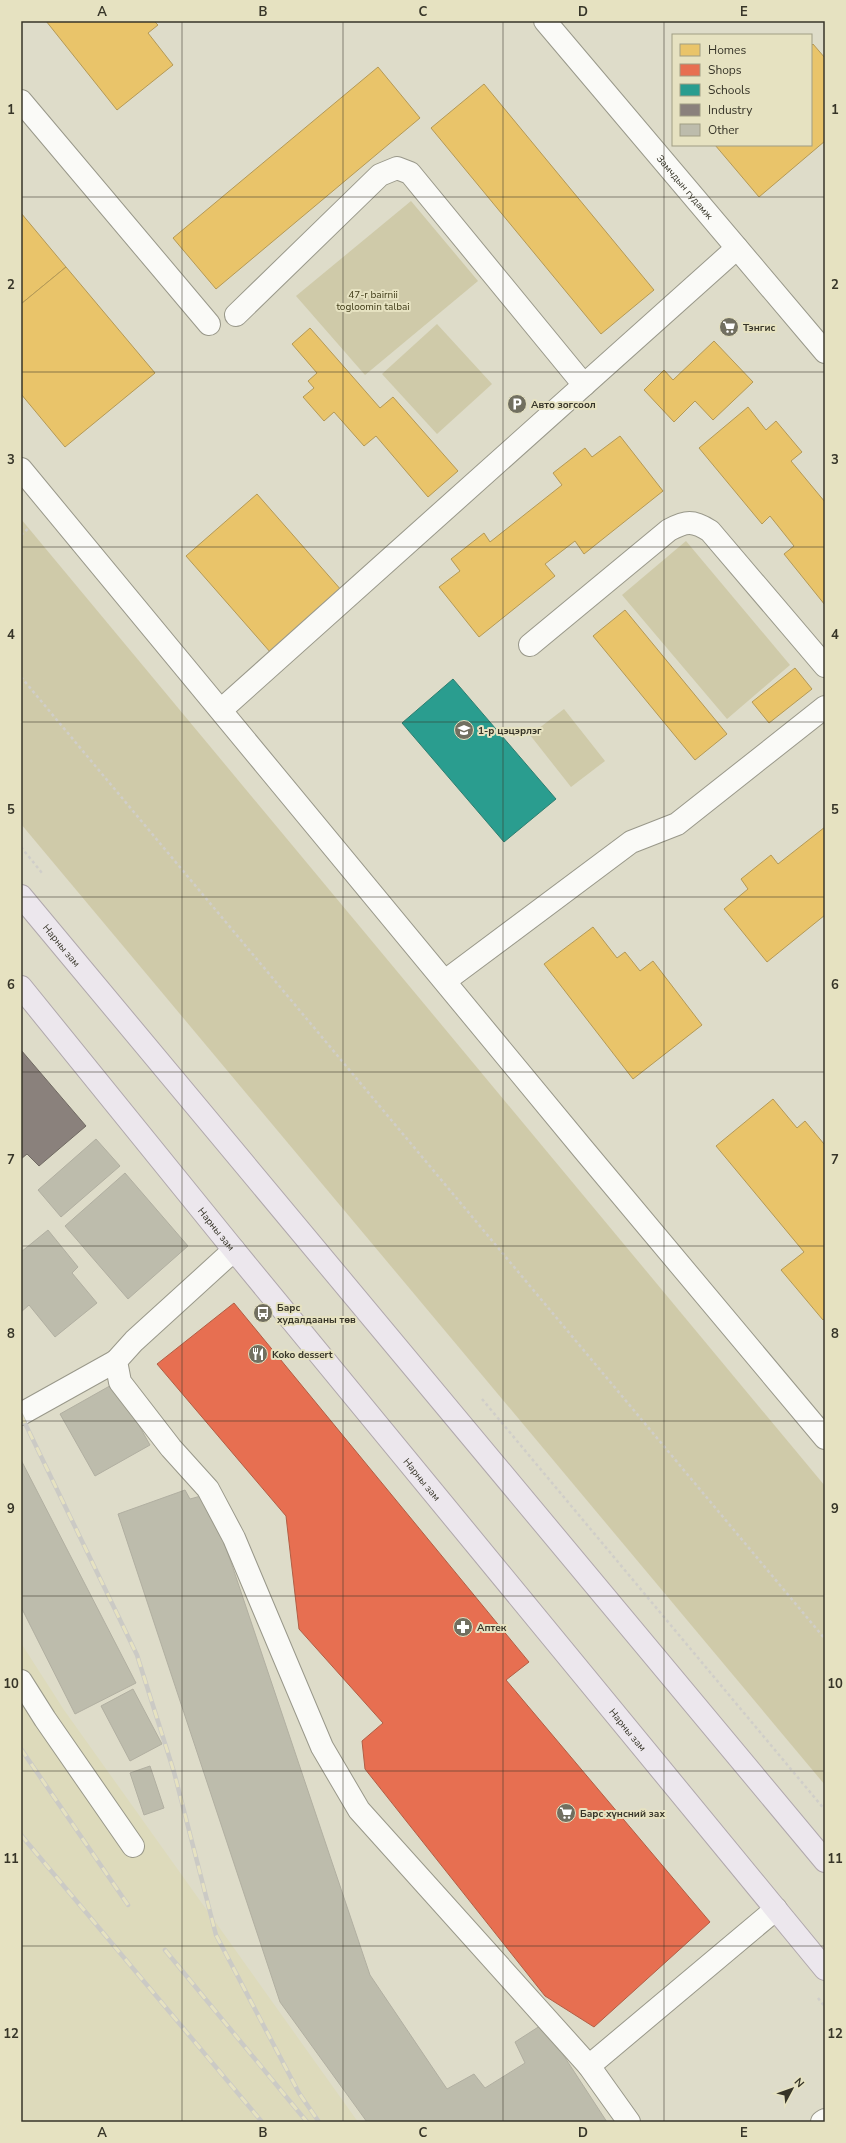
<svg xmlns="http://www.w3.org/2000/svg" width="846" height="2143" font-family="'Nunito Sans',sans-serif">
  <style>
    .built { fill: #dddabb }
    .green { fill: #cfcaa9 }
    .homes { fill: #e9c46a; stroke: #b49956 }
    .shops { fill: #e76f51; stroke: #b25e45 }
    .schools { fill: #2a9d8f; stroke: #2e7e70 }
    .industry { fill: #8a817c; stroke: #716a63 }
    .building { fill: #bdbcac; stroke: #b1afa1 }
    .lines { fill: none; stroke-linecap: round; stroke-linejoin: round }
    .minor-casing { stroke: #99988a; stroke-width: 24 }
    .major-casing { stroke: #b0a8ac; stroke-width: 24 }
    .path { stroke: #d0cec9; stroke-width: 2.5; stroke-dasharray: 3 3; stroke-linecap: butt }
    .minor { stroke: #fafaf7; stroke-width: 22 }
    .major { stroke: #ece7ed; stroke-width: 22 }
    .rail-casing { stroke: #cbcac5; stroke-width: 4.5 }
    .rail { stroke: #e6e2c1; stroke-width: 3; stroke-dasharray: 9; stroke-linecap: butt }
    .grid { fill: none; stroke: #373528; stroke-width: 1; stroke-opacity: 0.55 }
    .labels { text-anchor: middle; stroke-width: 4; stroke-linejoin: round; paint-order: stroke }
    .street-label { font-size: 10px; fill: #373528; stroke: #e6e2c1 }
    .park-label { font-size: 10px; fill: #413c18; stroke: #e6e2c1 }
    .poi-label { font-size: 10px; font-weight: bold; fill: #373528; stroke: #e6e2c1; text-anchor: start }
    .neatline { fill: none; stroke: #373528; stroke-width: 1.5 }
    .grid-label { font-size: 13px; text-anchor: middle; font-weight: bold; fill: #373528 }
  </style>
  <rect width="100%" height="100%" fill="#dedcc9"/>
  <polygon class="built" points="21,1643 64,1710 358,2122 21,2122"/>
  <g class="green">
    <polygon points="411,201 478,281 365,375 296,296"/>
    <polygon points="437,324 492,384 437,434 382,374"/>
    <polygon points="21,519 825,1486 825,1785 21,824"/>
    <polygon points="686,541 790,665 727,719 622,595"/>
    <polygon points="564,709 605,761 571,787 530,735"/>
  </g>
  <g class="homes">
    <polygon points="46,21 154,21 158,25 148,33 173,65 117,110"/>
    <polygon points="813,44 825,58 825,141 759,197 715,145 811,145 811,46"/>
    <polygon points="378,67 420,118 216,289 173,238"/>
    <polygon points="484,84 654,290 601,334 431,128"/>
    <polygon points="21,213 66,267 21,304"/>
    <polygon points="66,267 155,373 65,447 21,394 21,304"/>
    <polygon points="310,328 380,408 393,397 458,471 428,497 376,436 364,446 334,412 324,421 303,397 314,388 308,381 317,373 292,344"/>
    <polygon points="714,341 753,382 713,420 695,401 674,422 644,390 664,370 673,380"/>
    <polygon points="748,407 766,430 776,421 802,452 791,461 825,502 825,605 784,554 794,546 770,516 762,524 699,448"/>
    <polygon points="620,436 663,491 584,554 575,541 545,564 555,576 479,637 439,587 460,571 451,559 484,533 490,542 562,485 553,473 585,448 592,457"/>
    <polygon points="257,494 342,591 271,653 186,556"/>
    <polygon points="625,610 727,734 695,760 593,636"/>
    <polygon points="795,668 812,689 769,723 752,702"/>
    <polygon points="825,827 825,915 767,962 724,909 748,889 741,879 771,855 778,864"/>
    <polygon points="593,927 617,958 625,952 640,971 653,961 702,1025 633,1079 544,964"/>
    <polygon points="773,1099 797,1128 805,1121 824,1144 825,1143 825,1318 823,1320 781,1270 804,1252 716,1146"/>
  </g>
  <polygon class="shops" points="234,1303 529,1662 506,1680 710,1922 594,2027 545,1996 365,1769 362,1741 383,1723 299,1629 286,1516 157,1364"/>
  <polygon class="schools" points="453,679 556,799 504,842 402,723"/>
  <polygon class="industry" points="21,1050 86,1126 39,1166 27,1154 21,1159"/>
  <g class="building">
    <polygon points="96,1139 120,1166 61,1217 38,1190"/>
    <polygon points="125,1173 188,1246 128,1299 65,1226"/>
    <polygon points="48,1230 78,1267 72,1273 97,1303 55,1337 29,1305 21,1312 21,1252"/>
    <polygon points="115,1383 150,1445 95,1476 60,1414"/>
    <polygon points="21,1460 136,1683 75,1714 21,1607"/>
    <polygon points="185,1490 190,1499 208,1494 370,1975 447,2089 474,2074 485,2088 525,2063 515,2042 543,2024 607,2122 367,2122 280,2002 118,1514"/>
    <polygon points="133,1689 162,1744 130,1761 101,1706"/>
    <polygon points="150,1766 164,1808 144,1815 130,1773"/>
  </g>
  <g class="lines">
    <defs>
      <g id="minor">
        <path id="s1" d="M 545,21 L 825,352"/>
        <polyline points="21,101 209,324"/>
        <polyline points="236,315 380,175 397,168 410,173 584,385"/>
        <polyline points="21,469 583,1149 825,1438"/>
        <path d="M 530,645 L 669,530 C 686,521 693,520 710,531 L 825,666"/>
        <polyline points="221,710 737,248"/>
        <polyline points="445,981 631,842 677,824 825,707"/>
        <polyline points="234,1250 134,1341 116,1361 120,1382 171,1448 208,1489 234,1538 322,1747 359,1810 589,2066 776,1909"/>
        <polyline points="21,1414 116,1361"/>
        <polyline points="21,1681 45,1719 133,1846"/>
        <polyline points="589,2066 629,2122"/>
        <polyline points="822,2122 825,2120"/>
      </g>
      <g id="major">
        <path id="s2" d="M 21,896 L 825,1861"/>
        <path id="s3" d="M 21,987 L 234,1250 L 825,1969"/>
      </g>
    </defs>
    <use href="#minor" class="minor-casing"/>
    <use href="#major" class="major-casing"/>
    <g class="path">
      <polyline points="21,535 30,527"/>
      <polyline points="21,677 825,1639"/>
      <polyline points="21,847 42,873"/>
      <polyline points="482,1399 825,1810"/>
      <polyline points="818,1998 825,2007"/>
    </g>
    <use href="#minor" class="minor"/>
    <use href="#major" class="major"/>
    <defs>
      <g id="rail">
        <polyline points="21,1415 137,1655 174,1772 216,1935 299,2093 319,2122"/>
        <polyline points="21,1749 128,1905"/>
        <polyline points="21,1835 262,2122"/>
        <polyline points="165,1950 307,2122"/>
      </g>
    </defs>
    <use href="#rail" class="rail-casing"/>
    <use href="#rail" class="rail"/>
  </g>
  <path class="grid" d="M 182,21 L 182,2122M 343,21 L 343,2122M 503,21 L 503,2122M 664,21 L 664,2122M 21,197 L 825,197M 21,372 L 825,372M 21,547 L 825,547M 21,722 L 825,722M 21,897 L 825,897M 21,1072 L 825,1072M 21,1246 L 825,1246M 21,1421 L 825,1421M 21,1596 L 825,1596M 21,1771 L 825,1771M 21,1946 L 825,1946"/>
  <defs>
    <symbol id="supermarket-disc" viewBox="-11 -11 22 22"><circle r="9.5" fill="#716f60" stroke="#e6e2c1"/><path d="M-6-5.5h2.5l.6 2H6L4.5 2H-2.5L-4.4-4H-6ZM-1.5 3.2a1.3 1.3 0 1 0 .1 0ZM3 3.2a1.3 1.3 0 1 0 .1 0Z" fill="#fff"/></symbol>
    <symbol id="parking-disc" viewBox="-11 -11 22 22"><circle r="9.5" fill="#716f60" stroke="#e6e2c1"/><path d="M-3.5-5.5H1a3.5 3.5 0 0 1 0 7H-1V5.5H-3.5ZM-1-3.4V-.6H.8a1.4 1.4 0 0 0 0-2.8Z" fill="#fff"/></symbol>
    <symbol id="school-disc" viewBox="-11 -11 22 22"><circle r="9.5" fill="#716f60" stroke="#e6e2c1"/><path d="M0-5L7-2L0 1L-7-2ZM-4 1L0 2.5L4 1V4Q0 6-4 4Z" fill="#fff"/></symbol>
    <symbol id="bus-disc" viewBox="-11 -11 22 22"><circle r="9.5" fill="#716f60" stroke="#e6e2c1"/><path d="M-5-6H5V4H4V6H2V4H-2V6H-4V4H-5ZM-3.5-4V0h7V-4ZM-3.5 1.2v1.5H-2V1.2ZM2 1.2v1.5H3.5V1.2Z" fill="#fff"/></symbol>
    <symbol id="restaurant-disc" viewBox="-11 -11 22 22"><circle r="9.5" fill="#716f60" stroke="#e6e2c1"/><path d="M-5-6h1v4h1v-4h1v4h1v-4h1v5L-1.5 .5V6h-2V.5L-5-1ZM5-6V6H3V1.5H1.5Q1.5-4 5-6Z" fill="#fff"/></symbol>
    <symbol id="pharmacy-disc" viewBox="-11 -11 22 22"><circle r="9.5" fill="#716f60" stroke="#e6e2c1"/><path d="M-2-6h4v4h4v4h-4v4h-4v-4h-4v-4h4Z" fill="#fff"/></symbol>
  </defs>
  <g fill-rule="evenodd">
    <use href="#supermarket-disc" x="718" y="316" width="22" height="22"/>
    <use href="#parking-disc" x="506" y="393" width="22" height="22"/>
    <use href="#school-disc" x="453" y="719" width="22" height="22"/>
    <use href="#bus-disc" x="252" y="1302" width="22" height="22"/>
    <use href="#restaurant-disc" x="247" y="1343" width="22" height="22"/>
    <use href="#pharmacy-disc" x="452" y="1616" width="22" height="22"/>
    <use href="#supermarket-disc" x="555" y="1802" width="22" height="22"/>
  </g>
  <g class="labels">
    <g class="street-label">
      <text dy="4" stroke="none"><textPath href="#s1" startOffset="217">Замчдын гудамж</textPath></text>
      <text dy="4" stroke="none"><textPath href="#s2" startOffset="64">Нарны зам</textPath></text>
      <text dy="4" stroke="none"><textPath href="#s3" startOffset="311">Нарны зам</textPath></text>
      <text dy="4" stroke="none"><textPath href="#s3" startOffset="635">Нарны зам</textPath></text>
      <text dy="4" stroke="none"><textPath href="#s3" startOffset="959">Нарны зам</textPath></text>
    </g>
    <g class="park-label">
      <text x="373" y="298">47-r bairnii<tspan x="373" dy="12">togloomin talbai</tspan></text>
    </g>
    <g class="poi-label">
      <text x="743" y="331">Тэнгис</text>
      <text x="531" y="408">Авто зогсоол</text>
      <text x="478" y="734">1-р цэцэрлэг</text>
      <text x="277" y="1311">Барс<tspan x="277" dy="12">худалдааны төв</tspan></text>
      <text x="272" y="1358">Koko dessert</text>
      <text x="477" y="1631">Аптек</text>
      <text x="580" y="1817">Барс хүнсний зах</text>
    </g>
  </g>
  <rect width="846" height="2143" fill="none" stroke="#e6e2c1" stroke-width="44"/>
  <rect x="672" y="34" width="140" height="112" fill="#e6e2c1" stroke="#a09d84"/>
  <rect x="680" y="44" width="20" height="12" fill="#e9c46a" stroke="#a09d84"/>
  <text x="708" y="54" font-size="12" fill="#373528">Homes</text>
  <rect x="680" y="64" width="20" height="12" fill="#e76f51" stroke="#a09d84"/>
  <text x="708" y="74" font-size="12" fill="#373528">Shops</text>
  <rect x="680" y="84" width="20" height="12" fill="#2a9d8f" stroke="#a09d84"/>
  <text x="708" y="94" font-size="12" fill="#373528">Schools</text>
  <rect x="680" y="104" width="20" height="12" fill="#8a817c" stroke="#a09d84"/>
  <text x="708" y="114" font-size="12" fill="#373528">Industry</text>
  <rect x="680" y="124" width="20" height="12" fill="#bdbcac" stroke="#a09d84"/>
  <text x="708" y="134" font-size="12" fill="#373528">Other</text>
  <g transform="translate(792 2089) rotate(49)" stroke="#e6e2c1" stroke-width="3" paint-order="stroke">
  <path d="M0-3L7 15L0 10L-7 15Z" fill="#373528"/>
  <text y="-6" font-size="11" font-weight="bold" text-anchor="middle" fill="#373528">N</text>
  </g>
  <rect x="22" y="22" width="802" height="2099" class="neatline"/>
  <g class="grid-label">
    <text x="102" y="16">A</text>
    <text x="263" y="16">B</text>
    <text x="423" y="16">C</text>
    <text x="583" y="16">D</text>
    <text x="744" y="16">E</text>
    <text x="11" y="114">1</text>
    <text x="835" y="114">1</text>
    <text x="11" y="289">2</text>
    <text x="835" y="289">2</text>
    <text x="11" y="464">3</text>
    <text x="835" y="464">3</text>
    <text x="11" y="639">4</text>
    <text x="835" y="639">4</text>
    <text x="11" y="814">5</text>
    <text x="835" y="814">5</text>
    <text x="11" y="989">6</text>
    <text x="835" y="989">6</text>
    <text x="11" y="1164">7</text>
    <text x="835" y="1164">7</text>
    <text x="11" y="1338">8</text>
    <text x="835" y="1338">8</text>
    <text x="11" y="1513">9</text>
    <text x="835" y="1513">9</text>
    <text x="11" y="1688">10</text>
    <text x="835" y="1688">10</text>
    <text x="11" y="1863">11</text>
    <text x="835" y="1863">11</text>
    <text x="11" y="2038">12</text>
    <text x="835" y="2038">12</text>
    <text x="102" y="2137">A</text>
    <text x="263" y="2137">B</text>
    <text x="423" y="2137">C</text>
    <text x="583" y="2137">D</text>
    <text x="744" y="2137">E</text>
  </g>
</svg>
